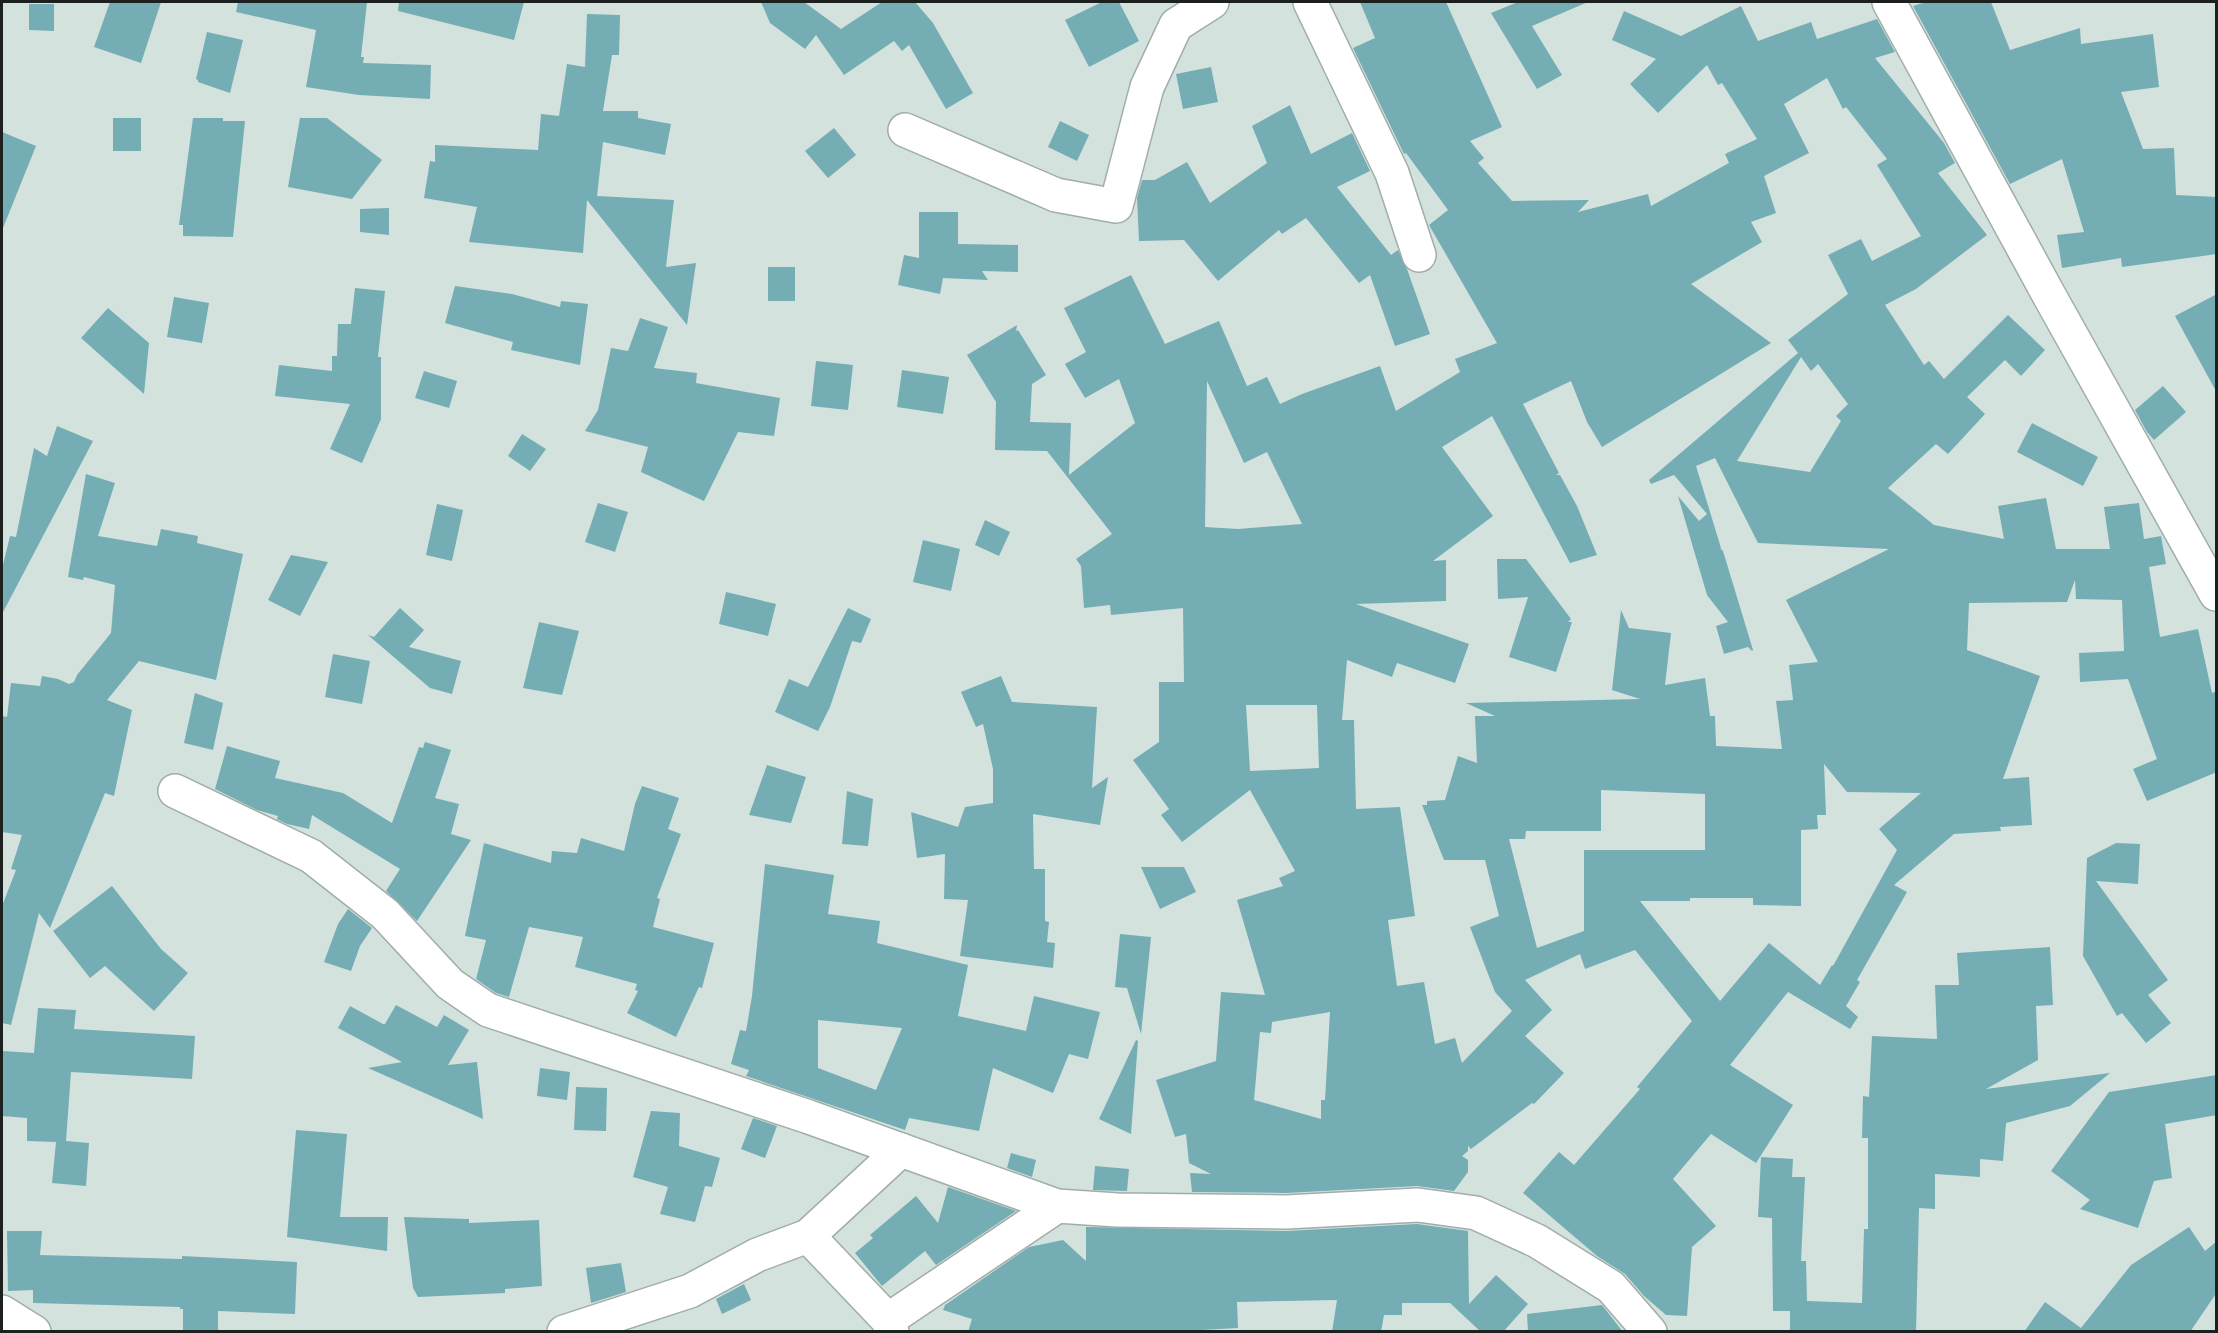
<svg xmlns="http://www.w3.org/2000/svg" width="2218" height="1333" font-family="Mulish,sans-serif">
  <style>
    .building { fill: #74adb3; fill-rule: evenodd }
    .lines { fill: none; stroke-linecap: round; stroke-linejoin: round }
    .minor-casing { stroke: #a0ada9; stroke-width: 36 }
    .minor { stroke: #fff; stroke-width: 33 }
  </style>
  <rect width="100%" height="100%" fill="#d4e2de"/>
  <g class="building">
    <polygon points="110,2 161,2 141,63 94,47"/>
    <polygon points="238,2 367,2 361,57 364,57 363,63 431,65 430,99 359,95 306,87 316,30 236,12"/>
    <polygon points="399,2 524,2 514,40 398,11"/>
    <polygon points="761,2 804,2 841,29 882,2 915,2 933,23 973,93 946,109 909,45 902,51 894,41 844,75 816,35 805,49 770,23"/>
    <polygon points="1102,2 1119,2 1139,41 1089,67 1065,20"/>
    <path d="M 1360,2 L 1446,2 L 1502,127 L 1470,141 L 1484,158 L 1478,163 L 1512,201 L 1589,200 L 1578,212 L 1648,194 L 1651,206 L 1729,163 L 1725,154 L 1757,139 L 1722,83 L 1718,85 L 1707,65 L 1658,113 L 1630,84 L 1656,59 L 1612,40 L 1624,11 L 1681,36 L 1741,6 L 1758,41 L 1811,22 L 1817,39 L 1877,19 L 1895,52 L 1875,58 L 1944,143 L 1955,163 L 1938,173 L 1987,235 L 1916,289 L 1885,305 L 1924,365 L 1929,361 L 1944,379 L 2008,315 L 2045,350 L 2021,376 L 2005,360 L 1967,397 L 1985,414 L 1948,454 L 1936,444 L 1888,488 L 1934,525 L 2004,539 L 1998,506 L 2046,498 L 2056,549 L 2110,549 L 2104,507 L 2139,503 L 2144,539 L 2161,536 L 2166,564 L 2149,567 L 2160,637 L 2198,629 L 2212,693 L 2217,691 L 2217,772 L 2147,801 L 2133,769 L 2157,759 L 2128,679 L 2080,682 L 2079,653 L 2124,651 L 2122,600 L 2076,599 L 2075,580 L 2067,602 L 1969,603 L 1967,650 L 2040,676 L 2003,779 L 2029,777 L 2032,825 L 2000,827 L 2001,831 L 1954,834 L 1894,885 L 1907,892 L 1857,980 L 1860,982 L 1846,1006 L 1858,1017 L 1850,1029 L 1788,992 L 1730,1065 L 1793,1105 L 1756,1163 L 1711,1134 L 1673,1179 L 1716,1226 L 1692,1247 L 1687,1316 L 1666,1315 L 1644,1296 L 1625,1274 L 1597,1256 L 1523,1193 L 1559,1152 L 1574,1165 L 1640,1089 L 1637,1087 L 1692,1021 L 1635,950 L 1585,969 L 1580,954 L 1525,980 L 1552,1010 L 1525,1036 L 1564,1073 L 1534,1104 L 1532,1103 L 1471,1149 L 1468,1146 L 1468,1151 L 1462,1156 L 1468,1160 L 1468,1172 L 1454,1191 L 1417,1186 L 1286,1193 L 1192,1192 L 1190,1173 L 1211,1174 L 1189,1163 L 1186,1134 L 1175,1137 L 1156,1080 L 1216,1061 L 1221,992 L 1265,995 L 1237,900 L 1283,886 L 1279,878 L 1295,871 L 1250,790 L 1182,842 L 1161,815 L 1169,809 L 1133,760 L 1159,742 L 1159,682 L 1184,682 L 1183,608 L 1111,615 L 1110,605 L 1084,608 L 1081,566 L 1076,559 L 1112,534 L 1047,451 L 995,450 L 996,402 L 967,355 L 1017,325 L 1016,331 L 1018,330 L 1046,375 L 1032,384 L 1030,422 L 1071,423 L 1069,475 L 1135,423 L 1119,379 L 1085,398 L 1065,364 L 1086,352 L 1064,308 L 1131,275 L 1165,344 L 1219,321 L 1247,386 L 1267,377 L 1280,404 L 1302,394 L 1380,366 L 1396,411 L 1460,372 L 1455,359 L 1497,343 L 1429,225 L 1448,210 L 1406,153 L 1404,154 L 1353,48 L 1375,38 ZM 1827,78 L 1843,109 L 1846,107 L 1887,159 L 1877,165 L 1921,236 L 1872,261 L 1861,239 L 1828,255 L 1848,294 L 1788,340 L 1798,353 L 1649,480 L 1651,484 L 1674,475 L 1707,514 L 1699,521 L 1678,496 L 1707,595 L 1728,622 L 1716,626 L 1724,654 L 1748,647 L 1752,651 L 1753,650 L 1723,551 L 1720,548 L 1721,548 L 1696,466 L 1715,458 L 1758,543 L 1889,549 L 1786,600 L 1818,662 L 1789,665 L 1793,700 L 1776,701 L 1782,749 L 1716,746 L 1715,716 L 1710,716 L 1705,678 L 1665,685 L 1671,633 L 1629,628 L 1621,610 L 1612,690 L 1640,699 L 1466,703 L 1495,716 L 1475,716 L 1477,763 L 1458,756 L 1445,800 L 1427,801 L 1427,805 L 1422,805 L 1444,860 L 1485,860 L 1499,916 L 1470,927 L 1495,992 L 1512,1011 L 1462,1063 L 1455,1038 L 1435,1044 L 1424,982 L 1397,986 L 1388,920 L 1415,916 L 1400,807 L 1356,809 L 1354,720 L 1342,720 L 1347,660 L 1392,677 L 1397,663 L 1455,683 L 1469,644 L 1356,604 L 1446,601 L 1446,560 L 1433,561 L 1493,516 L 1442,447 L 1492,416 L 1570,563 L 1597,555 L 1577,506 L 1560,475 L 1556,475 L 1559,473 L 1523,404 L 1571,381 L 1587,422 L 1602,447 L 1771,343 L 1691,284 L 1762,242 L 1751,222 L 1776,213 L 1764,176 L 1809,153 L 1784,104 ZM 1801,357 L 1811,371 L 1818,364 L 1848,404 L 1836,416 L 1841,421 L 1810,472 L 1737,461 ZM 1207,381 L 1244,463 L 1267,452 L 1302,524 L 1238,529 L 1205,527 ZM 1246,705 L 1317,705 L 1319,768 L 1250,771 ZM 1824,764 L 1847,792 L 1921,793 L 1879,829 L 1897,850 L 1833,966 L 1832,965 L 1820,985 L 1769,943 L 1720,1001 L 1640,901 L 1690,901 L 1690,898 L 1753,898 L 1753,905 L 1801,906 L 1801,830 L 1818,829 L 1817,815 L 1826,815 ZM 1601,790 L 1705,794 L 1705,850 L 1584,850 L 1584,931 L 1537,948 L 1509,839 L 1525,839 L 1526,831 L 1601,831 ZM 1330,1012 L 1325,1100 L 1321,1100 L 1321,1119 L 1254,1100 L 1260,1032 L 1271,1033 L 1272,1022 Z"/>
    <polygon points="1518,2 1588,2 1532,26 1562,75 1537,89 1491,13"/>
    <polygon points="1926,2 1991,2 2010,50 2080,28 2081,44 2153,34 2159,87 2121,92 2143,149 2174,148 2176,195 2217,197 2217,254 2122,267 2121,258 2062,268 2057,235 2084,232 2062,159 2010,184 1913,6"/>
    <polygon points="29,4 54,4 54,31 29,30"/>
    <polygon points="587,14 620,15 619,55 612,55 603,111 638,111 638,118 671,124 665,155 603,142 597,196 674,200 666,267 696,263 687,325 587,200 583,253 469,242 477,207 424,198 430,161 435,162 435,145 538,150 541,114 559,116 567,64 585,67"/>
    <polygon points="207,32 243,40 230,93 198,82 198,80 196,79"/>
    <polygon points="1211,67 1218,102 1183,109 1176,74"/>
    <polygon points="1290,105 1311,154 1352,133 1370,171 1337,187 1391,255 1398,250 1407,269 1430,334 1395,346 1370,275 1359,283 1306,218 1282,234 1279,230 1218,281 1184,240 1139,241 1137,198 1142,180 1155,180 1187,162 1210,203 1267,163 1252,126"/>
    <rect x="113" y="118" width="28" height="33"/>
    <polygon points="193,118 223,118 223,121 245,121 233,237 183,236 183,225 179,225"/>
    <polygon points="300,118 327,118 382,160 352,199 288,187"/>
    <polygon points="1060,121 1089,135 1077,161 1048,147"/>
    <polygon points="834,128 856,155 828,178 805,151"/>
    <polygon points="2,132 36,146 3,228 2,228"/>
    <polygon points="389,208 389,235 360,232 360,209"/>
    <polygon points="919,212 958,212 958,244 1018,245 1018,272 982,271 988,280 943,278 940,294 898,285 904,255 919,258"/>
    <rect x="768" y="267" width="27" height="34"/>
    <polygon points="455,286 512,294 560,307 561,301 588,304 580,365 511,350 513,342 445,323"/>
    <polygon points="355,288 385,291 378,357 381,357 381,419 362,463 330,449 350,404 275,396 279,365 332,371 332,356 337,356 338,324 351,324"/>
    <polygon points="2217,294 2217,393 2175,316"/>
    <polygon points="174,297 209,303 202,343 167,337"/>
    <polygon points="108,308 149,343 144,394 81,338"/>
    <polygon points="640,318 668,327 654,368 697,373 696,383 780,398 774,436 738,432 704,501 641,472 648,447 585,431 598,410 611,348 628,351"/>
    <polygon points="816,361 853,365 848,410 811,406"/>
    <polygon points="902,370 949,377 943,414 897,407"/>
    <polygon points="424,371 457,381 449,408 415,398"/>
    <polygon points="2163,386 2186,412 2154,440 2147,432 2135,410"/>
    <polygon points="2032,423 2098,457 2083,486 2017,452"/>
    <polygon points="57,426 93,441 2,614 2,569 10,536 16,537 34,448 47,456"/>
    <polygon points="522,434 546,449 530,471 508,456"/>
    <polygon points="86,474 115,483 98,536 157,546 161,529 198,536 197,543 243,554 216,680 139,661 107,700 132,710 114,796 105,793 50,928 39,913 11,1025 2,1023 2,906 16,870 11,869 22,835 2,832 2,716 7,717 11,683 40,686 42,676 58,679 69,684 74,682 77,675 111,633 115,585 84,577 83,580 68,577"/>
    <polygon points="598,503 628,512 615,552 585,542"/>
    <polygon points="437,504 463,510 452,561 426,555"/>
    <polygon points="985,520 1010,532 999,556 975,545"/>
    <polygon points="923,540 960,549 951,591 913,582"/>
    <polygon points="291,555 328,562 300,616 268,600"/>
    <polygon points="1497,559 1526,559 1571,619 1568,622 1572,622 1556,672 1509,657 1528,597 1498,599"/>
    <polygon points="726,592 776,604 768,636 719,624"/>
    <polygon points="400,608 424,630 409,647 461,661 452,694 430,688 368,635 374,637"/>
    <polygon points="848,608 871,619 861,643 852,641 830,707 818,731 775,712 789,679 808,687"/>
    <polygon points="539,622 579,631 562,695 523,688"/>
    <polygon points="333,654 370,661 362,704 325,697"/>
    <polygon points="1001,676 1012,702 1097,707 1092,788 1108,777 1100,825 1033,814 1034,869 1045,869 1045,921 1049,922 1047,942 1055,943 1053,968 960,956 968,900 944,899 945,854 917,858 911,812 958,827 965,807 993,803 993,769 983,724 976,727 961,692"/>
    <polygon points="195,693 223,703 213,750 184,743"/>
    <polygon points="425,742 451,750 435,798 459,804 451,834 471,840 417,921 386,891 400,869 312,815 309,829 287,824 277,819 278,816 257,810 215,789 227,746 280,761 275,778 343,793 392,823 419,747 423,748"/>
    <polygon points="767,765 806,777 791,823 749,815"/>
    <polygon points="642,786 679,798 668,829 681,834 657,898 660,899 653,927 714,943 702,988 699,987 676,1037 627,1013 638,991 635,990 637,984 575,967 583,937 529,927 509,997 496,993 476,979 486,940 465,936 484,843 551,863 552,851 577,853 581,838 624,851 635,804"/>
    <polygon points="847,791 873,799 868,846 842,844"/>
    <polygon points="2116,843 2140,844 2138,884 2096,881 2168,980 2148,995 2171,1023 2146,1043 2122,1013 2117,1016 2083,956 2087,858"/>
    <path d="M 765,864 L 834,875 L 828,914 L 880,921 L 877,943 L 968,965 L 958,1016 L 1026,1031 L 1034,996 L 1100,1012 L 1088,1059 L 1069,1054 L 1053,1093 L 993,1068 L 979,1131 L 909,1118 L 905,1130 L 746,1076 L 749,1070 L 731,1064 L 740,1030 L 746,1031 L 752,996 ZM 818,1020 L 902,1028 L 876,1090 L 818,1068 Z"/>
    <polygon points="1141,867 1184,867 1196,892 1160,909"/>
    <polygon points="112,886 161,949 188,973 154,1011 105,966 90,978 53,931"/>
    <polygon points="348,909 372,928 360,946 351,971 324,962 338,924"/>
    <polygon points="1120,934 1151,937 1141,1034 1127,988 1115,987"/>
    <polygon points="2050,947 2053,1005 2036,1006 2038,1060 1986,1089 2110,1073 2070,1106 2006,1123 2003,1161 1980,1159 1980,1177 1935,1174 1935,1209 1919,1208 1916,1332 1790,1332 1790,1311 1773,1311 1772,1218 1758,1217 1761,1157 1793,1159 1792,1177 1805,1177 1801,1261 1806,1261 1807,1301 1862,1303 1864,1229 1868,1229 1868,1138 1862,1138 1863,1096 1869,1097 1872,1036 1937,1039 1935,985 1959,985 1957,953"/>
    <polygon points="396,1005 437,1027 444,1015 469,1030 448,1065 477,1062 483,1119 368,1068 402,1062 338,1028 350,1006 383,1024 385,1024"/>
    <polygon points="38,1008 76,1010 74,1029 195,1036 192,1079 71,1072 66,1141 89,1143 86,1186 52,1183 56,1142 27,1141 27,1118 2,1116 2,1051 34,1053"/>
    <polygon points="1136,1040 1138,1041 1131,1134 1099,1119"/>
    <polygon points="540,1068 570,1072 567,1100 537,1096"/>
    <polygon points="2217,1075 2217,1115 2165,1124 2172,1178 2154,1181 2138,1228 2080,1209 2090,1200 2051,1171 2109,1092"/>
    <polygon points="576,1087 607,1088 606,1131 574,1130"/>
    <polygon points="651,1111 680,1113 679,1146 720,1158 712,1187 705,1186 695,1222 660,1214 668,1187 633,1177"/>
    <polygon points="753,1118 777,1126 765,1158 741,1149"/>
    <polygon points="296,1130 347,1134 340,1217 388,1217 387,1251 287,1237"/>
    <polygon points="1011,1153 1036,1160 1032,1177 1007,1168"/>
    <polygon points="1095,1166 1129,1169 1127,1191 1093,1190"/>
    <polygon points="948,1187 1016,1211 936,1265 925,1251 882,1286 855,1253 873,1238 870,1235 916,1196 938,1223"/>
    <polygon points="404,1217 469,1219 469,1223 539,1220 542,1286 505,1289 505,1293 418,1297 413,1288"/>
    <polygon points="1417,1224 1468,1231 1469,1304 1496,1275 1528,1304 1503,1332 1481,1332 1450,1303 1402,1303 1402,1315 1384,1315 1381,1332 1332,1332 1337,1300 1237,1302 1238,1328 1163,1332 968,1332 972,1319 943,1310 945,1305 1029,1247 1063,1240 1086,1261 1086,1227 1286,1231"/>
    <polygon points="2189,1227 2205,1251 2217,1241 2217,1292 2190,1332 2024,1332 2045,1302 2081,1328 2131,1265"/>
    <polygon points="7,1231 42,1231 40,1255 182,1259 182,1256 297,1262 295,1314 218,1311 218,1332 183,1332 183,1309 180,1309 180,1307 33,1303 33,1290 8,1291"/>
    <polygon points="621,1263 626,1292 591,1303 586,1268"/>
    <polygon points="744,1284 751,1300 722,1314 716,1299"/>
    <polygon points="1602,1305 1623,1332 1528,1332 1527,1314"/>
  </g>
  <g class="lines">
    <defs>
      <g id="minor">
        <polyline points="1310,2 1392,173 1419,255"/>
        <polyline points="1889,2 2050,297 2216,594"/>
        <polyline points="905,130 1056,195 1116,206 1147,87 1176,25 1212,2"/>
        <polyline points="175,791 311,856 385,914 450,984 488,1010 809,1117 1057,1206 1117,1210 1286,1212 1418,1205 1476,1213 1537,1241 1611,1287 1650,1332"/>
        <polyline points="808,1236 888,1320 892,1332"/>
        <polyline points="2,1312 34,1332"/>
        <polyline points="888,1320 1057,1206"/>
        <polyline points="564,1332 690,1291 757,1255 808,1236 901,1150"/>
      </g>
    </defs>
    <use href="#minor" class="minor-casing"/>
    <use href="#minor" class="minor"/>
  </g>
  <rect width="2218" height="1333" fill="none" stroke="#1c211f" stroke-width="6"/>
</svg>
